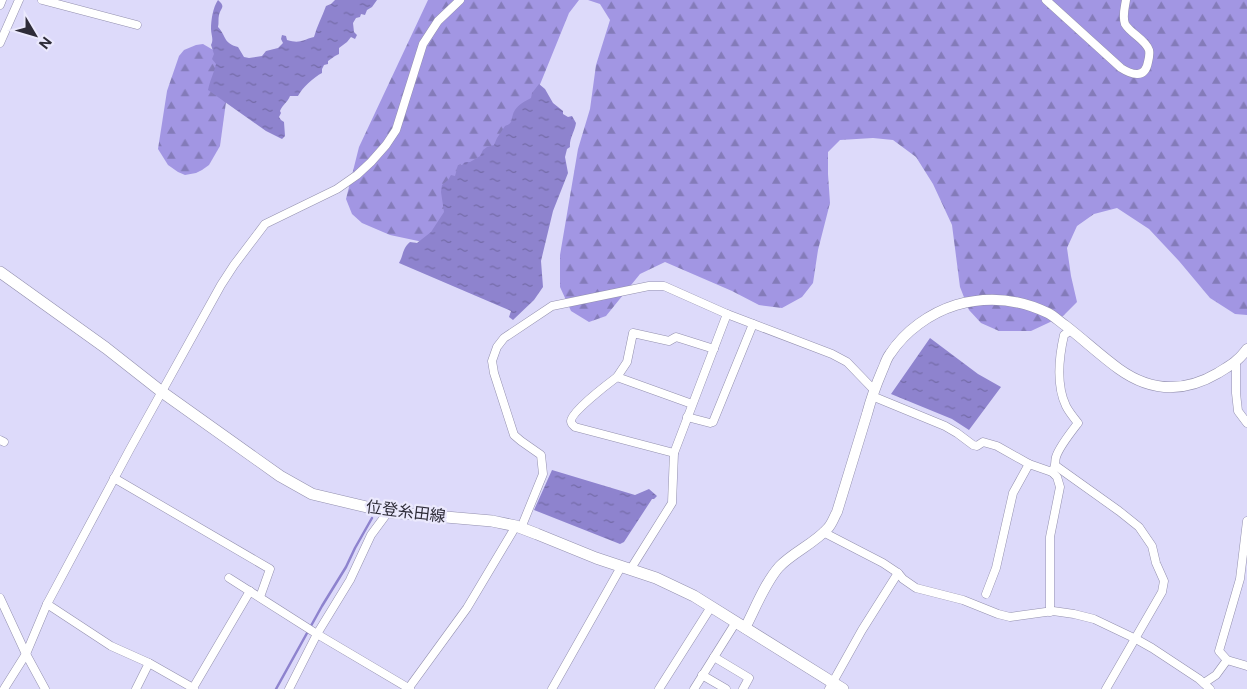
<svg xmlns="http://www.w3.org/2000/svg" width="1247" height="689" font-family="'Public Sans','Noto Sans JP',sans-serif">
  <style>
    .forest { fill: url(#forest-firs) }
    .water { fill: url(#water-ripples) }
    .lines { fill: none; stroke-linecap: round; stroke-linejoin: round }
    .stream { stroke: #8e83ce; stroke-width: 2.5 }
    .minor-casing { stroke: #9390ae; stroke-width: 9 }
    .tertiary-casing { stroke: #9390ae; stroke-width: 11 }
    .secondary-casing { stroke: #9390ae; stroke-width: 12 }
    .minor { stroke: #fff; stroke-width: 8 }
    .tertiary { stroke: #fff; stroke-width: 10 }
    .secondary { stroke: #fff; stroke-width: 11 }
    .labels { text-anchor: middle; stroke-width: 4.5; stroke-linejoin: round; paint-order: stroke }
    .street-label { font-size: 16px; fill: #2e2c38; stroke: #ebe9fd }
  </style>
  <defs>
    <pattern id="forest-firs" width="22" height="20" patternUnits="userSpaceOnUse" patternTransform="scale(1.25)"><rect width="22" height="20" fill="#a296e3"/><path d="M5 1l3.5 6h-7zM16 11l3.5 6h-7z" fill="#847bb9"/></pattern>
    <pattern id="water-ripples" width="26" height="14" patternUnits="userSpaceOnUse" patternTransform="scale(1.25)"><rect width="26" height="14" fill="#8e83ce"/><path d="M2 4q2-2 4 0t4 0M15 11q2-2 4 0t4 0" fill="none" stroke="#746ba8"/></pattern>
  </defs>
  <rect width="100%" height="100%" fill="#dddafa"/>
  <g class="forest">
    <polygon points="428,0 579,0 569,13 541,82 521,128 423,242 390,235 362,223 352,214 346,199 359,147"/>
    <polygon points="588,0 1247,0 1247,315 1235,314 1210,298 1179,261 1149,229 1117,208 1094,214 1077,226 1067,248 1071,276 1077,302 1063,316 1031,331 999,331 981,323 969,310 960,287 952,225 933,184 916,157 893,140 873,138 840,140 828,152 828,174 830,203 818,250 813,283 802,297 782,308 759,305 732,291 665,262 640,274 606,316 589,322 571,311 560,287 560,255 578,149 590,109 596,65 610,20 600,4"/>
    <polygon points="203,44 215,51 229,80 220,146 209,165 202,170 196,173 185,175 178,172 168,165 158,149 167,91 179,56 184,50 196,45"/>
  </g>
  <g class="water">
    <path d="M 218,0 C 226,7 221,7 219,15 C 218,19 219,23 218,27 C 227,37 223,43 238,47 L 244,57 L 249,58 L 262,56 L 266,51 L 278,48 L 283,43 L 281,39 L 282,35 L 286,36 L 287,40 C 300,44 302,40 314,37 C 317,26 322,17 326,6 L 331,4 L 335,0 L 377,0 L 372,7 L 367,10 L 365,15 L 361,14 L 360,17 L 356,18 L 353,23 L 354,32 L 357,35 L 355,39 L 351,37 L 347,42 L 339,48 L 339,54 L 335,56 L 328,61 L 328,64 L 324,65 L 322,69 L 322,73 C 314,77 302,88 298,96 L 290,96 C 288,102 282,105 280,111 L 281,113 L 279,117 L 281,120 L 284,122 L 285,136 L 282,139 L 266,131 L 208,90 C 210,80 214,73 216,64 L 212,59 L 214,54 L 211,45 C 214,39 211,35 211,29 C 211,20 213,7 218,0 Z"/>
    <path d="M 539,84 L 545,89 L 553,103 L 563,111 L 563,114 L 568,117 L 572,116 L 576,123 C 575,131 569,139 570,147 L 567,149 L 565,157 L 568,173 L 553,211 L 541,261 L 543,287 L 534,300 L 513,320 L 509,317 L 511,311 L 399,263 C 404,254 402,249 410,242 L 417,243 L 431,232 L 444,212 L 441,192 L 442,185 L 448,180 L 451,175 L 455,176 L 458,165 L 462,165 L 465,162 L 470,162 L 480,156 L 483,150 L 487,147 L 494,145 L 497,138 L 505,126 C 515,123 510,117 515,110 C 518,105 525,101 531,98 L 532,93 Z"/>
    <polygon points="930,338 978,374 1001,387 969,430 952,419 891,394"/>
    <polygon points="552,470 635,495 649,489 657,496 654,499 652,499 624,542 620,544 534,510"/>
  </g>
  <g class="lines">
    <polyline class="stream" points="276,689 322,606 346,567 355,548 372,518"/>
    <defs>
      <g id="minor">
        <polyline points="42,0 137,25"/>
        <path d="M 1046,0 L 1121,68 C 1132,75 1145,79 1148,62 C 1149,58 1150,54 1149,50 C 1145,39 1131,34 1125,24 C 1122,16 1125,7 1126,0"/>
        <polyline points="0,5 2,0"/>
        <polyline points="0,43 19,0"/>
        <polyline points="1236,361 1236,393 1238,411 1247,423"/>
        <polyline points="617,377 627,362 633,333 669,341 676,337 714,349"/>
        <path d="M 872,396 L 945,426 L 957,433 L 973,445 L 977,446 L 983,442 L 997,446 L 1029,464 L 1052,472 C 1057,465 1054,464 1056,457 C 1059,447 1071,432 1078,423 C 1074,418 1069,412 1066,406 C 1056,385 1059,357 1064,335 L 1071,330"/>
        <polyline points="687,417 710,423 713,422 753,324"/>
        <polyline points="0,440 4,442"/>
        <path d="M 674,453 L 575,427 C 573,425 571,424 571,421 C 571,412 609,383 617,377 L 692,404"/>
        <polyline points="1056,466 1119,511 1139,527 1152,546 1156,563 1164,581 1162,592 1106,689"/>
        <polyline points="114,478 270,569 260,597"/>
        <polyline points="1247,521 1240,579 1219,651 1227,660 1247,666"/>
        <polyline points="521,528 543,474 541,455 521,441 514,435 494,373 492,361 497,347 504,338 552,306 649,286 664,286 727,314"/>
        <polyline points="823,532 883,563 898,573 903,579 916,588 963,600 998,614 1010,617 1053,611 1074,614 1094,619 1136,639 1152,648 1199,679 1210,689"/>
        <polyline points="630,570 672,503 674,453 727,314 832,354 847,362 874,390"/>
        <polyline points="229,578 317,634 410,689"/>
        <polyline points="986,594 996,568 1013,493 1029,464"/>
        <polyline points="0,598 26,654 45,689"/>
        <polyline points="47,604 111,646 149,663 193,688"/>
        <polyline points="1050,612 1050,537 1060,487 1057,477 1052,472"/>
        <polyline points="714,657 749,678 743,689"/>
        <polyline points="702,675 726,689"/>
        <polyline points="1204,683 1216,675 1227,660"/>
        <polyline points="4,689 26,654 47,604 130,449 221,285 234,265 265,224 337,189 357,175 371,162 386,145 396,130 423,44 438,21 460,0"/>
        <polyline points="136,689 149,663"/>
        <polyline points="194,689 193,688 250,591"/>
        <polyline points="289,689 317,634 350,580 371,535 388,512"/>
        <polyline points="408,689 467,608 516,526"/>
        <polyline points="552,689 621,567"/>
        <polyline points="659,689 711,607"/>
        <polyline points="694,689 736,622"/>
        <polyline points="829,689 862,630 898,573"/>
      </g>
      <path id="tertiary" d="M 745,628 C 755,609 765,583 779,567 C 793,552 814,544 828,528 C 832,524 834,517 837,512 C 847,479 857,446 867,414 C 871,399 876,385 882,371 C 885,365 886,359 890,354 C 905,331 930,313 956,305 C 987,296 1019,299 1048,313 C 1054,316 1060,322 1066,326 C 1084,340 1101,356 1119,369 C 1151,392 1184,393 1218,373 C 1224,369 1232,365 1237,360 C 1241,357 1244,353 1247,349"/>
      <polyline id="secondary" points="0,272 106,348 162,392 280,476 312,494 388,512 492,521 516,526 537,534 596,558 656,578 694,596 843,689"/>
    </defs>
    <use href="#minor" class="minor-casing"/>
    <use href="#tertiary" class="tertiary-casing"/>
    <use href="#secondary" class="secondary-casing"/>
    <use href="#minor" class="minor"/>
    <use href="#tertiary" class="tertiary"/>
    <use href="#secondary" class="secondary"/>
  </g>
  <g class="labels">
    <g class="street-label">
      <text transform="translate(406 511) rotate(7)" y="6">位登糸田線</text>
    </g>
  </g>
  <g transform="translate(35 35) rotate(128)" stroke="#ebe9fd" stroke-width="4" paint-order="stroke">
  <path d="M0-4L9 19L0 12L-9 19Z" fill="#2e2c38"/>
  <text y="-8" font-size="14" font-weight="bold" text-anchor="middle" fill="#2e2c38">N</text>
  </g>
</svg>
